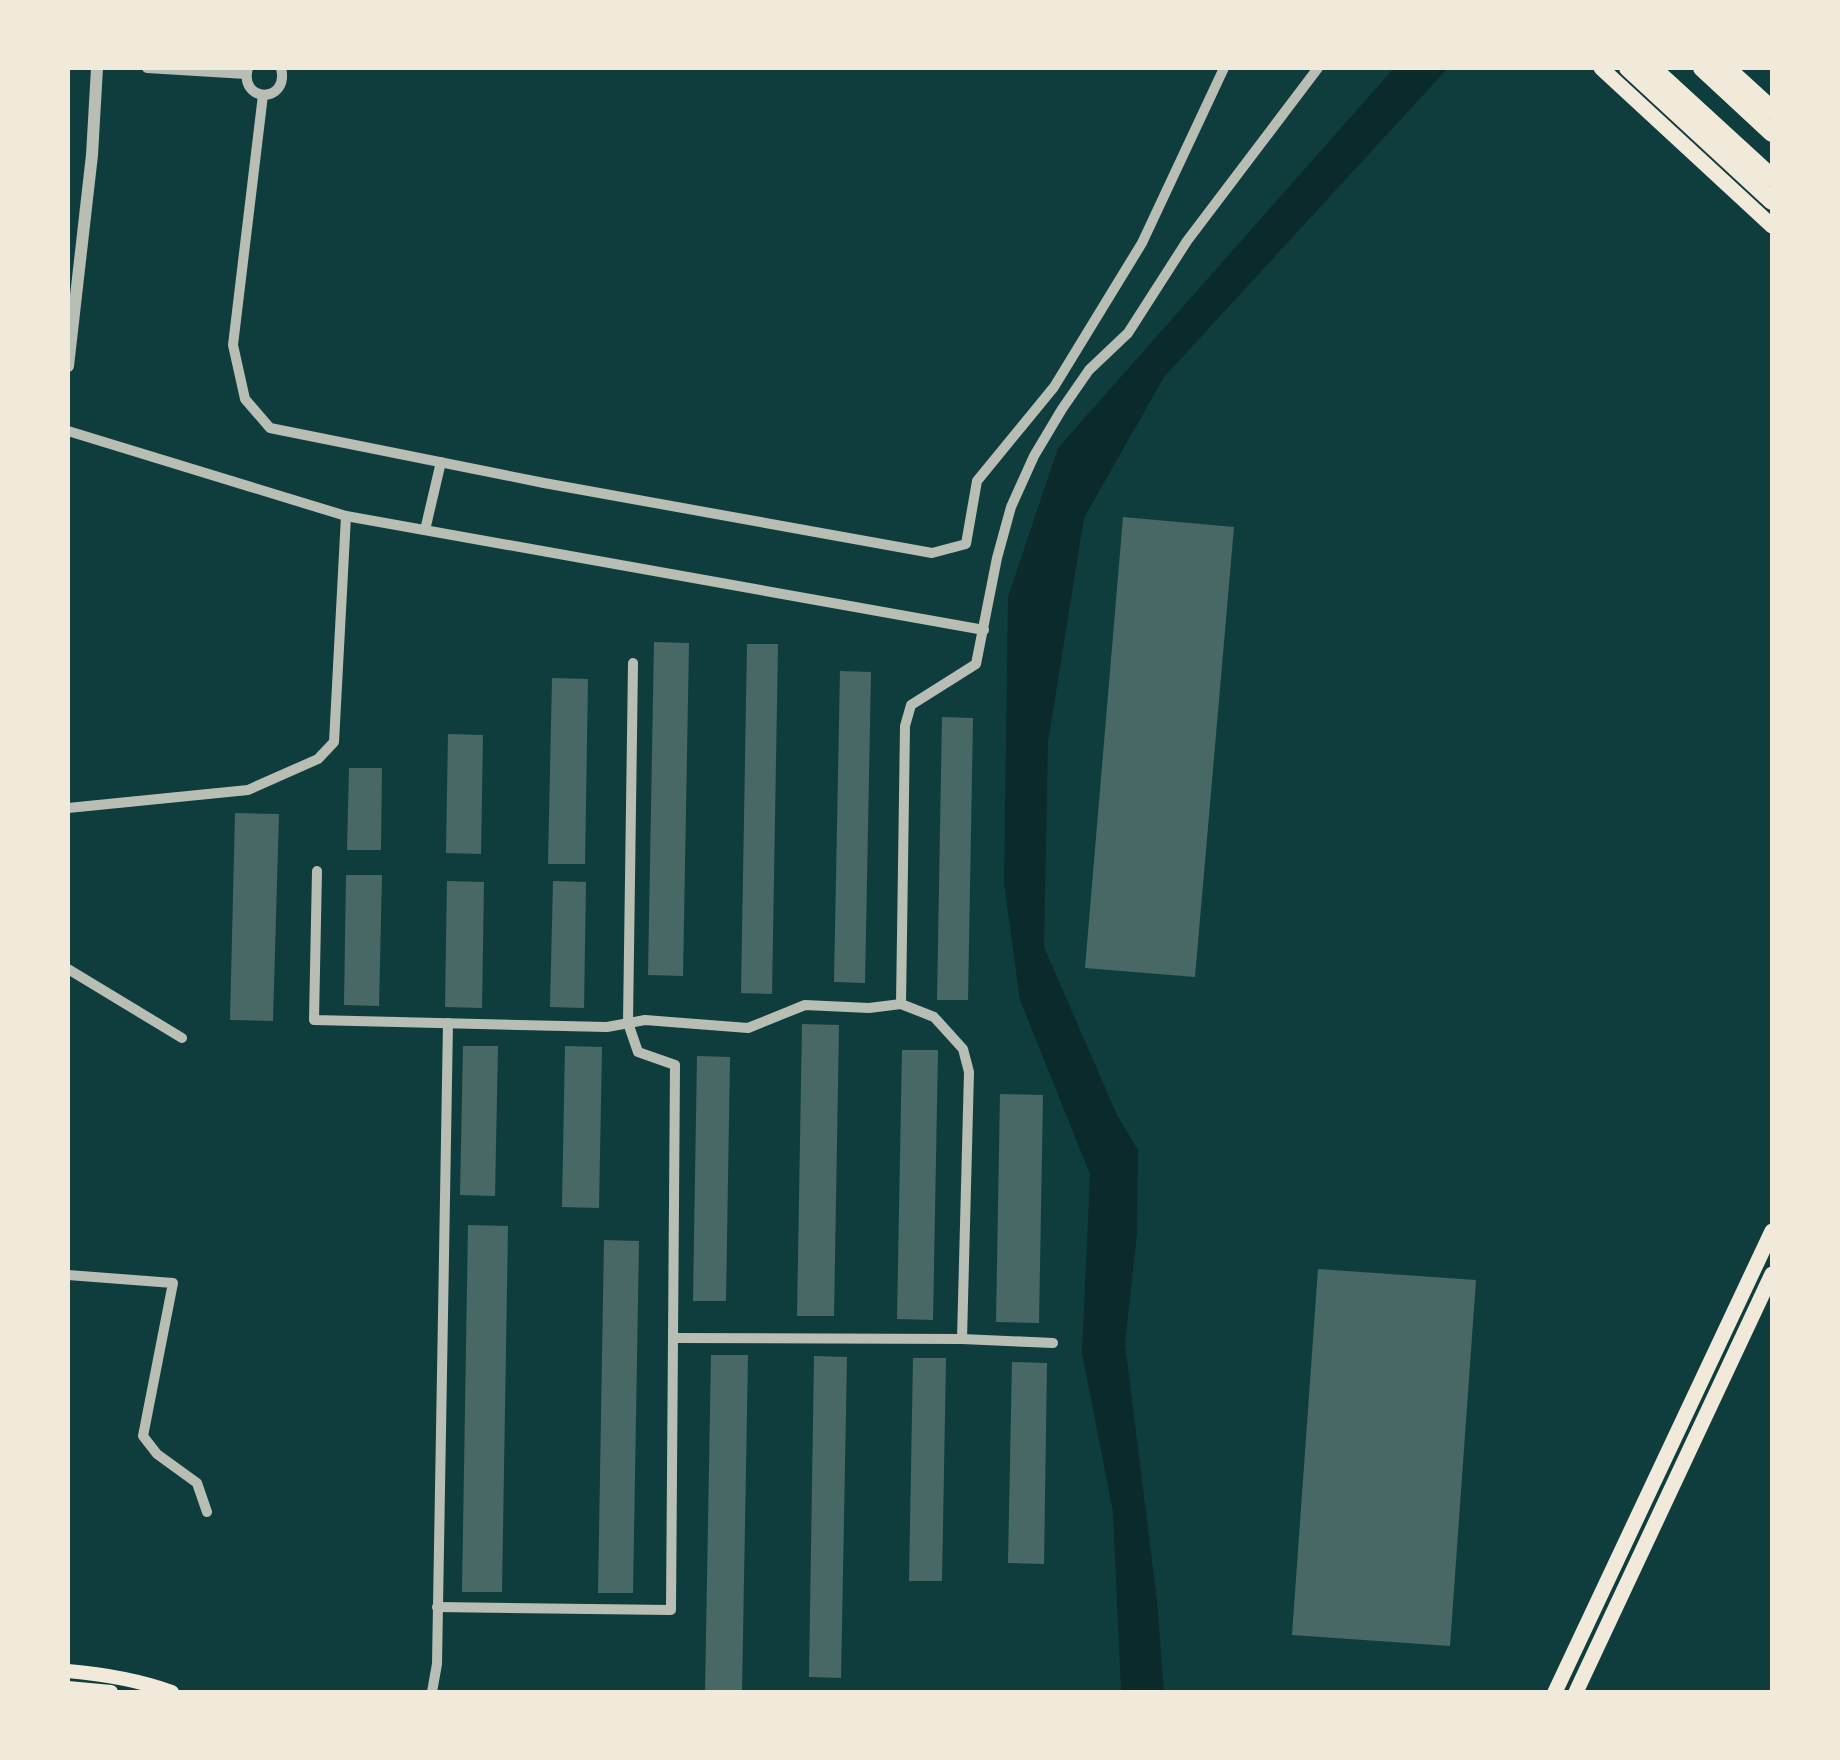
<svg xmlns="http://www.w3.org/2000/svg" width="1840" height="1760" font-family="'Fira Sans',sans-serif">
  <style>
    .water { fill: #0a2a2b }
    .building { fill: #486865 }
    .lines { fill: none; stroke-linecap: round; stroke-linejoin: round }
    .minor { stroke: #b8beb3; stroke-width: 10 }
    .tertiary { stroke: #b8beb3; stroke-width: 12 }
    .secondary { stroke: #f1e9da; stroke-width: 14 }
    .primary { stroke: #f1e9da; stroke-width: 15 }
    .trunk { stroke: #f1e9da; stroke-width: 18 }
  </style>
  <rect width="100%" height="100%" fill="#0f3d3e"/>
  <polygon class="water" points="1394,68 1448,68 1164,377 1084,518 1048,742 1044,947 1117,1115 1138,1150 1137,1233 1125,1344 1157,1601 1164,1692 1121,1692 1113,1512 1082,1353 1090,1174 1020,1000 1004,883 1008,597 1058,448"/>
  <g class="building">
    <polygon points="1123,517 1234,527 1195,977 1085,968"/>
    <polygon points="654,642 689,643 683,976 648,975"/>
    <polygon points="747,644 778,644 772,994 741,993"/>
    <polygon points="840,671 871,672 865,983 834,982"/>
    <polygon points="552,678 588,679 585,864 548,864"/>
    <polygon points="942,717 973,718 968,1000 937,1000"/>
    <polygon points="448,734 483,735 481,854 446,853"/>
    <polygon points="349,768 382,768 381,850 347,850"/>
    <polygon points="235,813 279,814 273,1021 230,1020"/>
    <polygon points="346,875 382,875 379,1006 344,1005"/>
    <polygon points="447,881 484,882 482,1008 445,1007"/>
    <polygon points="553,881 586,882 584,1008 550,1007"/>
    <polygon points="802,1024 839,1025 834,1316 797,1316"/>
    <polygon points="463,1046 498,1046 495,1196 460,1195"/>
    <polygon points="565,1046 602,1047 599,1208 562,1207"/>
    <polygon points="902,1050 938,1050 933,1320 897,1319"/>
    <polygon points="697,1056 730,1057 726,1301 693,1301"/>
    <polygon points="1000,1094 1043,1095 1039,1323 996,1322"/>
    <polygon points="468,1225 508,1226 502,1592 462,1592"/>
    <polygon points="604,1240 639,1241 633,1593 598,1593"/>
    <polygon points="1318,1269 1476,1280 1450,1646 1292,1635"/>
    <polygon points="711,1355 748,1355 742,1692 705,1692"/>
    <polygon points="814,1356 847,1357 841,1678 809,1677"/>
    <polygon points="913,1358 946,1358 942,1581 909,1581"/>
    <polygon points="1012,1362 1047,1363 1044,1564 1008,1563"/>
  </g>
  <g class="lines">
    <g class="minor">
      <polyline points="147,68 246,74"/>
      <path d="M 248,68 C 238,103 290,104 281,68"/>
      <polyline points="263,95 233,345 245,399 270,428 544,483 932,553 966,544 977,481 1054,387 1142,243 1224,68"/>
      <polyline points="68,431 346,516 984,630"/>
      <polyline points="425,530 441,462"/>
      <polyline points="68,808 248,790 318,759 334,742 346,516"/>
      <polyline points="317,871 314,1020 607,1027 645,1020 748,1028 805,1005 869,1008 901,1004 934,1017 963,1049 969,1072 962,1339"/>
      <polyline points="68,969 182,1038"/>
      <polyline points="901,1004 905,726 911,705 976,664 997,558 1011,507 1034,456 1062,409 1089,370 1128,333 1187,241 1318,68"/>
      <polyline points="68,1275 173,1283 143,1436 157,1454 197,1483 207,1512"/>
      <polyline points="673,1338 962,1339 1053,1343"/>
      <polyline points="437,1607 671,1610 675,1065 638,1052 628,1023 633,663"/>
      <polyline points="432,1692 437,1664 448,1023"/>
    </g>
    <polyline class="tertiary" points="68,366 92,155 97,68"/>
    <g class="secondary">
      <path d="M 68,1671 C 103,1674 138,1680 172,1692"/>
      <polyline points="68,1688 111,1692"/>
    </g>
    <g class="primary">
      <polyline points="1601,68 1772,226"/>
      <polyline points="1555,1692 1772,1231"/>
      <polyline points="1576,1692 1772,1274"/>
    </g>
    <g class="trunk">
      <polyline points="1628,68 1772,201"/>
      <polyline points="1652,68 1772,178"/>
      <polyline points="1702,68 1772,133"/>
      <polyline points="1726,68 1772,110"/>
    </g>
  </g>
  <rect width="1840" height="1760" fill="none" stroke="#f1e9da" stroke-width="140"/>
</svg>
